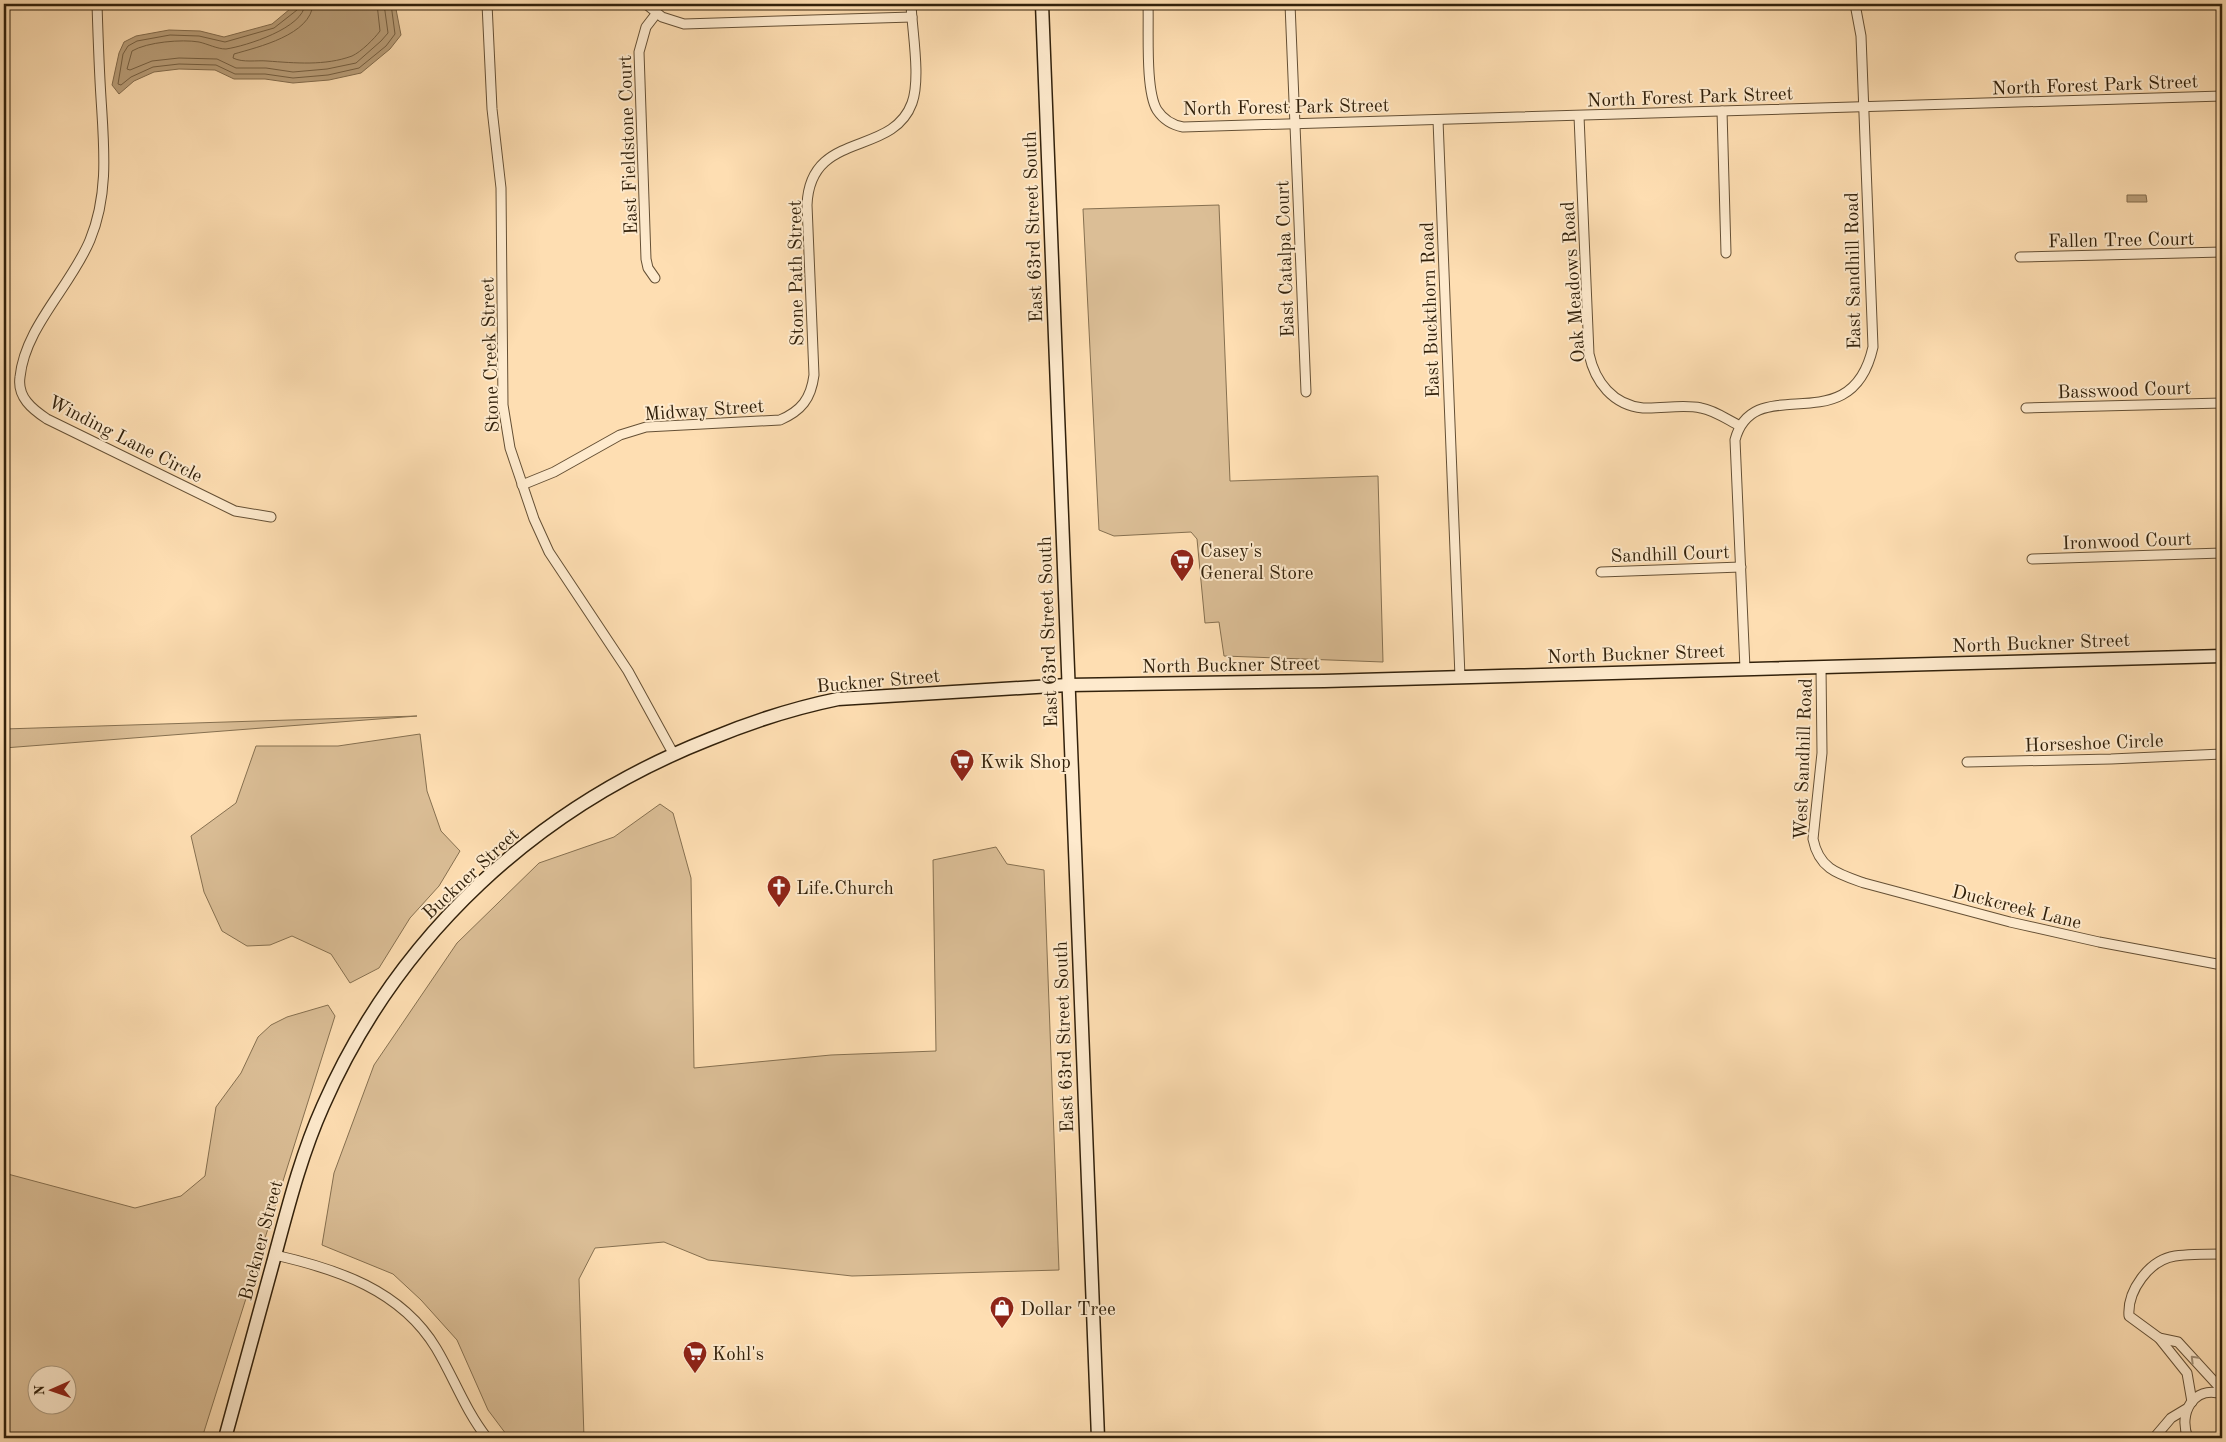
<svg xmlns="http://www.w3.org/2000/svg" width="2226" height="1442" font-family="'Old Standard TT',serif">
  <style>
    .green { fill: #dbbe96; stroke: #867050; fill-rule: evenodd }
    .water { fill: #b99e79; stroke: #836c4d }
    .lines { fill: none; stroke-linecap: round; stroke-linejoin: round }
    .shore { stroke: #766042; stroke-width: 1 }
    .street-casing { stroke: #655035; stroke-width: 11 }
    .secondary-casing { stroke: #32210b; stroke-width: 15 }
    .street { stroke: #feeacd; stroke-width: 9 }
    .secondary { stroke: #feeacd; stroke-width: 12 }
    .oneway { stroke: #a29076 }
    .labels { text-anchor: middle; stroke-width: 4; stroke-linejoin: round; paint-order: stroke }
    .street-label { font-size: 19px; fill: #32210b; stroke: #feeacd }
    .poi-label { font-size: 19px; fill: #32210b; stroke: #feeacd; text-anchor: start }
  </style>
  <rect width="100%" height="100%" fill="#fedeb2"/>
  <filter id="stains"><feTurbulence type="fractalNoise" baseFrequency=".004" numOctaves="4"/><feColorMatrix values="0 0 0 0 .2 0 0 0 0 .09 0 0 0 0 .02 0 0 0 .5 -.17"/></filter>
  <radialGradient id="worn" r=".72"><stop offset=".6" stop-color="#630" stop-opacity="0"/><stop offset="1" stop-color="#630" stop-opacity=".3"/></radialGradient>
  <g class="green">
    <polygon points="1219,205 1230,481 1378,476 1383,662 1224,656 1219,622 1205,623 1197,539 1191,532 1114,536 1099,530 1083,209"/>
    <polygon points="417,716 4,748 4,729"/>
    <polygon points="420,734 427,791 441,831 460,851 439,886 410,918 379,968 350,983 331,954 292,936 270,945 247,946 222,931 204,892 191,836 236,803 256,746 338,746"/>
    <polygon points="660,804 673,813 691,878 694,1068 831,1055 936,1051 933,860 996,847 1007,864 1044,870 1059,1270 852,1276 708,1260 664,1242 595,1248 579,1279 584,1438 509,1438 488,1410 457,1340 421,1300 393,1274 322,1245 334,1173 374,1065 457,943 539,863 614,837"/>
    <path d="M 328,1005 L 335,1016 L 202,1438 L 4,1438 L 4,1173 L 135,1208 L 181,1196 L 205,1176 L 216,1107 L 241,1073 L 258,1037 L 271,1025 L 287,1017 ZM 68,1374 L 68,1404 L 38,1404 L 38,1374 Z"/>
  </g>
  <g class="water">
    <polygon points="296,4 395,4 401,35 390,49 361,73 329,80 293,83 265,79 234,79 215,70 179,69 154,72 134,81 119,94 112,85 119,53 124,42 136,36 169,30 200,31 224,37 272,24"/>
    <polygon points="2127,195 2146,195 2147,202 2127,202"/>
  </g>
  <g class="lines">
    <g class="shore">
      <polyline points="299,4 297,10 274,28 225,42 199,36 170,35 137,41 128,46 123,54 118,84 121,85 131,77 153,67 179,64 216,65 235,74 265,74 293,78 328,75 359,68 386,46 395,34 391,4"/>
      <path d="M 305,4 C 304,28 246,46 226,49 C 217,49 208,44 199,42 C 182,39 147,42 132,51 L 127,69 L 130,70 L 152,61 L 179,58 L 217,59 L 236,68 L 266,68 L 293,72 L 327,69 L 356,63 L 381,41 L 388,33 L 384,4"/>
      <path d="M 313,4 C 311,35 258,47 234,54 L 233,58 C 243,63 257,60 267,61 C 295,63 325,66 352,56 C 361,52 374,39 380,31 L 377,4"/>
    </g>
    <defs>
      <g id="street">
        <path d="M 97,4 C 98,35 99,67 101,98 C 104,147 109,194 90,240 C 71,286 25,327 20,377 C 17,397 32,409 47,419 L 235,511 L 271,517"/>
        <polyline points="487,4 492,109 501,188 503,405 510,448 534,519 549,552 628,671 673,753"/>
        <polyline points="646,4 662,17 684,24 912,17"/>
        <path d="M 1148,4 C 1149,29 1145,90 1157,110 C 1163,119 1172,125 1183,127 L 2222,96"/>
        <polyline points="1290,4 1306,392"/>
        <polyline points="1722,111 1726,253"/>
        <path d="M 1579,116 L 1589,354 C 1595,382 1613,405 1643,408 C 1662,409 1682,404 1701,408 C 1714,410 1728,420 1740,426"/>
        <polyline points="1438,120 1460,677"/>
        <polyline points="2020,257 2222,252"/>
        <polyline points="655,278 648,268 646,259 639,52 646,27 656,14"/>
        <polyline points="2026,408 2222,403"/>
        <path d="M 522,485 L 554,472 L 620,435 L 646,427 L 780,420 C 801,411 811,399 814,375 L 807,205 C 810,129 892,158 912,103 C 921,78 912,31 911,4"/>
        <polyline points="2032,559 2222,553"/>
        <polyline points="1601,572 1741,567"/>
        <path d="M 1821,667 L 1822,753 L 1813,839 C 1819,869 1838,874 1864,883 L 2010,922 L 2099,942 L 2222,965"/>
        <path d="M 1745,669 L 1735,440 C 1754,368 1851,446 1873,347 L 1861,36 L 1855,4"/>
        <polyline points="1967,762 2111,759 2222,754"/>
        <path d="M 275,1255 C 337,1269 401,1290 436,1348 C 454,1378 465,1410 487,1438"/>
        <polyline points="2159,1338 2178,1342 2222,1390"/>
        <path d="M 2192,1402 L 2187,1373 L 2159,1338 L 2129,1316 C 2127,1291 2149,1260 2175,1256 C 2190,1254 2207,1254 2222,1254"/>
        <polyline points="2154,1438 2171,1418 2186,1409"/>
        <path d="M 2188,1438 C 2178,1414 2193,1385 2222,1394"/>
      </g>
      <g id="secondary">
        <polyline points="1042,4 1098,1438"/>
        <path d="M 225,1438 C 242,1378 258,1318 274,1259 C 288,1207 301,1155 323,1106 C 398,935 537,807 710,739 C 751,722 794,708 838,699 L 1068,685 L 1324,681 L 2222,656"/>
      </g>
    </defs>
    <use href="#street" class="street-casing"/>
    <use href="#secondary" class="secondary-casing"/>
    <use href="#street" class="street"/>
    <use href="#secondary" class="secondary"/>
  </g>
  <defs><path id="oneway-chevron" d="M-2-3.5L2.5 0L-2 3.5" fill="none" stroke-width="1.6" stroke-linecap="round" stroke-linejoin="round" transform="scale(1.25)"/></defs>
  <use class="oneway" href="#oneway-chevron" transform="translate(2194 1359) rotate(-135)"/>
  <defs>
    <symbol id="supermarket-pin" viewBox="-11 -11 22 30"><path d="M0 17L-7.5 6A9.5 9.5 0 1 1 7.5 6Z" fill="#8f2418" stroke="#feeacd"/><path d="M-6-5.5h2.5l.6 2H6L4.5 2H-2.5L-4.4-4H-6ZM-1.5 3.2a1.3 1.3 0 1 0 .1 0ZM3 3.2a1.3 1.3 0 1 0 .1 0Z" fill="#fff"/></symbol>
    <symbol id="church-pin" viewBox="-11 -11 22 30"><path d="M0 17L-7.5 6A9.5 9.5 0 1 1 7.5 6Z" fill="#8f2418" stroke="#feeacd"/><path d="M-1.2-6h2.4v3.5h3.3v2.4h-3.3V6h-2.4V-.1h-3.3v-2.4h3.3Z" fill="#fff"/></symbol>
    <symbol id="shop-pin" viewBox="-11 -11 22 30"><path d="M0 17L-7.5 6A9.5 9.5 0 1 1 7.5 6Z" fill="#8f2418" stroke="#feeacd"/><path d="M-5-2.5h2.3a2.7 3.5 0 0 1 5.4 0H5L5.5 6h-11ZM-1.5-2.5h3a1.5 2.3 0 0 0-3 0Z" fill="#fff"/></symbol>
  </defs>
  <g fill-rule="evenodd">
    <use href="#supermarket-pin" x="1168" y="547" width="28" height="38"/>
    <use href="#supermarket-pin" x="948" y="747" width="28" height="38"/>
    <use href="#church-pin" x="765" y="873" width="28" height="38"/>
    <use href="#shop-pin" x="988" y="1294" width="28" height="38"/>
    <use href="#supermarket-pin" x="681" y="1339" width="28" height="38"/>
  </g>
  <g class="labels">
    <g class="street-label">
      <text transform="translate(2095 84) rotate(-2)" y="7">North Forest Park Street</text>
      <text transform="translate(1690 96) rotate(-2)" y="7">North Forest Park Street</text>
      <text transform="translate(1286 106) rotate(-1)" y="7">North Forest Park Street</text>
      <text transform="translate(627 145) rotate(-92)" y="7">East Fieldstone Court</text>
      <text transform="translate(1032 227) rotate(-92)" y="7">East 63rd Street South</text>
      <text transform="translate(2121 239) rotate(-1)" y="7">Fallen Tree Court</text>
      <text transform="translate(1284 259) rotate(-92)" y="7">East Catalpa Court</text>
      <text transform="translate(1852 271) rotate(-91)" y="7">East Sandhill Road</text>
      <text transform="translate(795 273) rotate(-91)" y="7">Stone Path Street</text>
      <text transform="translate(1572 282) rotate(-94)" y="7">Oak Meadows Road</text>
      <text transform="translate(1429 310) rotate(-92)" y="7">East Buckthorn Road</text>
      <text transform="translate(489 355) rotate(-92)" y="7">Stone Creek Street</text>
      <text transform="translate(2124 389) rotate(-2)" y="7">Basswood Court</text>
      <text transform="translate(704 409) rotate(-4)" y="7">Midway Street</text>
      <text transform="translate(126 438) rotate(27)" y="7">Winding Lane Circle</text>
      <text transform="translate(2127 540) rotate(-2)" y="7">Ironwood Court</text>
      <text transform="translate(1670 553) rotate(-2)" y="7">Sandhill Court</text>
      <text transform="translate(1047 632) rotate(-92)" y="7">East 63rd Street South</text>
      <text transform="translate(2041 642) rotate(-2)" y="7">North Buckner Street</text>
      <text transform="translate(1636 653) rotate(-2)" y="7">North Buckner Street</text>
      <text transform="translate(1231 664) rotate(-1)" y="7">North Buckner Street</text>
      <text transform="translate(878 680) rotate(-5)" y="7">Buckner Street</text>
      <text transform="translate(2094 742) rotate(-2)" y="7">Horseshoe Circle</text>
      <text transform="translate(1802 759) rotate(-88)" y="7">West Sandhill Road</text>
      <text transform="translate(470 873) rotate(-43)" y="7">Buckner Street</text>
      <text transform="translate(2017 906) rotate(14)" y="7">Duckcreek Lane</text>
      <text transform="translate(1063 1037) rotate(-92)" y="7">East 63rd Street South</text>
      <text transform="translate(260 1240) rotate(-75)" y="7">Buckner Street</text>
    </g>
    <g class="poi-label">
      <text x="1200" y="557">Casey's<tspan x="1200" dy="22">General Store</tspan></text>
      <text x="980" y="768">Kwik Shop</text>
      <text x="796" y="894">Life.Church</text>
      <text x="1020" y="1315">Dollar Tree</text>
      <text x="712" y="1360">Kohl's</text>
    </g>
  </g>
  <rect width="2226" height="1442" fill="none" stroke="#fedeb2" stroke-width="20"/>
  <rect x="5" y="5" width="2216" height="1432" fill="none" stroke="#32210b" stroke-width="2.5"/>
  <rect x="10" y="10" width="2206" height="1422" fill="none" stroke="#32210b"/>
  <g transform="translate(52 1390) rotate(268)"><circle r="24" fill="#feeacd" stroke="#ac9a7f"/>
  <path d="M0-4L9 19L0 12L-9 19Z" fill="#8f2418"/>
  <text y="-8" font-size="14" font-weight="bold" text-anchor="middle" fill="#32210b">N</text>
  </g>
  <rect width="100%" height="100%" filter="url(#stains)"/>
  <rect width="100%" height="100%" fill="url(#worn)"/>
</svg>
